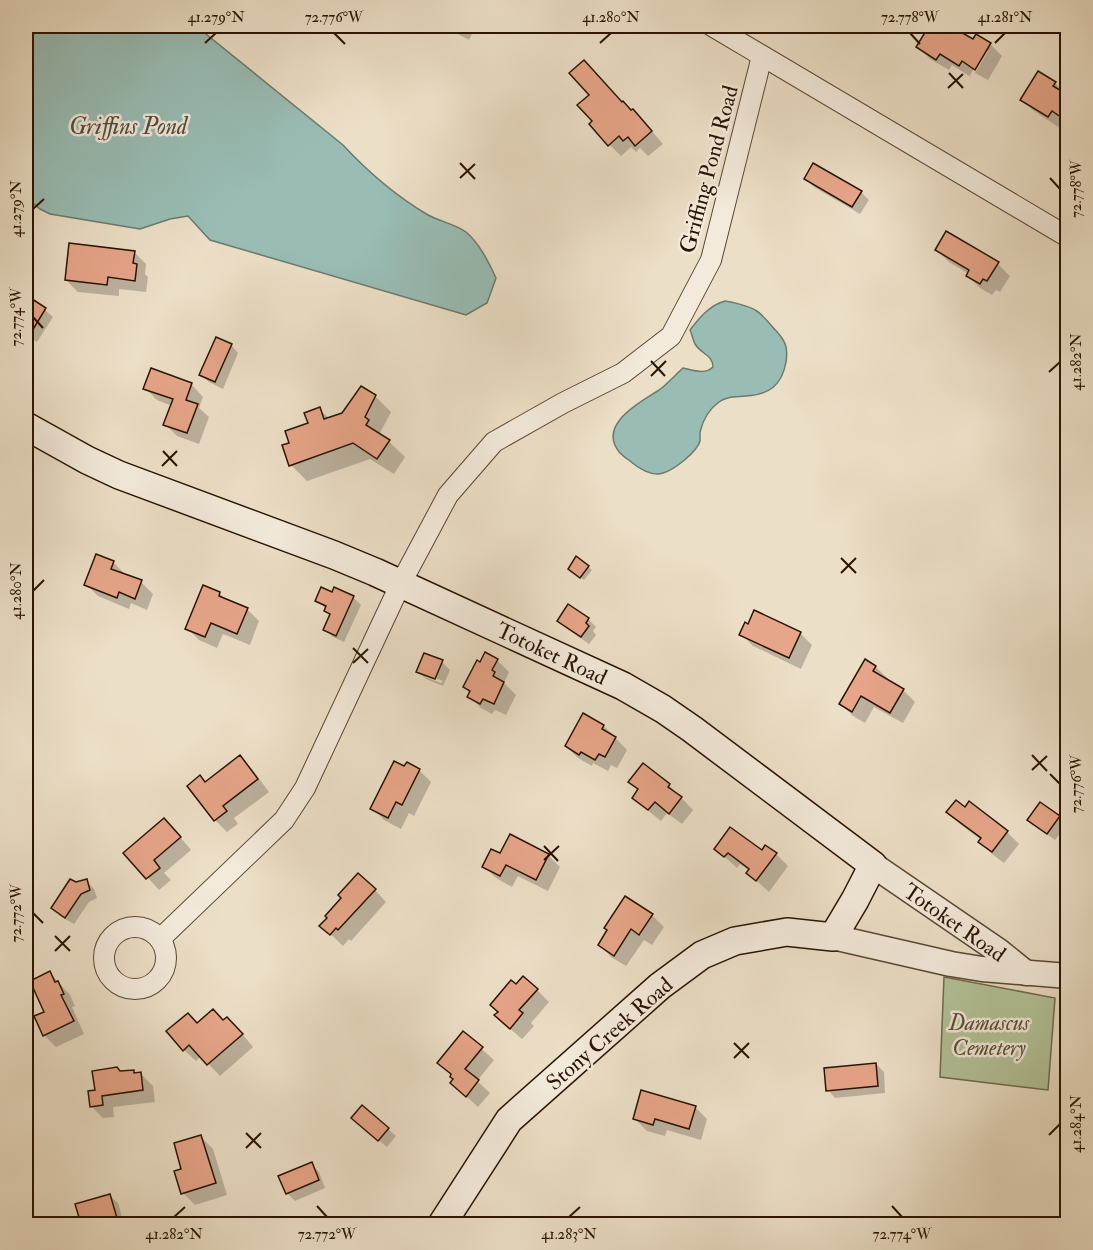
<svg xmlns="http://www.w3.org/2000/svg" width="1093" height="1250" font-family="'IM FELL Double Pica',serif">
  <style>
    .green { fill: #b3c399; stroke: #6e6b4d; stroke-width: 1.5 }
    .water { fill: #99bdb5; stroke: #6c796d; stroke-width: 1.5 }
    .shadow { fill: #0003; fill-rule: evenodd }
    .building { fill: #e7a589; stroke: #281301; stroke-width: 1.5 }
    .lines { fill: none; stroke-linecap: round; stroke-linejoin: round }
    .minor-casing { stroke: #594632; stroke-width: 22 }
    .tertiary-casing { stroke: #594632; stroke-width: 27 }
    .secondary-casing { stroke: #281301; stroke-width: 30 }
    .minor { stroke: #f3eadb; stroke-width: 20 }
    .tertiary { stroke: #f3eadb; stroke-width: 24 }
    .secondary { stroke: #f3eadb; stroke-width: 27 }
    .ticks { fill: none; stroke: #281301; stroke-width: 2 }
    .labels { text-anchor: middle; stroke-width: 5; stroke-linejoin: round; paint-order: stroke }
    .street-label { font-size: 22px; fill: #281301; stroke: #f3eadb }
    .park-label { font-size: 22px; font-style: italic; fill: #595136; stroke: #f3eadb }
    .water-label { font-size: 24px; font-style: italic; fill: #504e40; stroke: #f3eadb }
    .neatline { fill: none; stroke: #281301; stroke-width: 2 }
    .ticks-label { font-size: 15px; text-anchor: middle; fill: #281301 }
  </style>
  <rect width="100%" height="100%" fill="#ecdfc7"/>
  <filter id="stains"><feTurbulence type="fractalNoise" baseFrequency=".00333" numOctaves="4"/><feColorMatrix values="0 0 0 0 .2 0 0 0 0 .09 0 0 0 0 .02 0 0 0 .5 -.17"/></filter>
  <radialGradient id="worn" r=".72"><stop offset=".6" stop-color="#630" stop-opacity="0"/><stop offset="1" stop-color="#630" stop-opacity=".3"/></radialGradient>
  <polygon class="green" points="944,977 1055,998 1048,1090 940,1077"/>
  <g class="water">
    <path d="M 35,26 L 196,26 L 343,145 C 368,172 396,196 428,215 C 439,221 457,225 466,232 C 480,244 489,263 496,278 L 487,303 L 466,315 L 210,240 L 188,216 L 170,219 L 140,229 L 50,214 L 40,209 L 26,197 L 26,80 Z"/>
    <path d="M 725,301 C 732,302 749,306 755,310 C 763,314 771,326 778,333 C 786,342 788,349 786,362 C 782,385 769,395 746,396 C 737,397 726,396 719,402 C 709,409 703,420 700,432 C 700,432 700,440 700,441 C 697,452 674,470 663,473 C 652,477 638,468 630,461 C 627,459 623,456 620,453 C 597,426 637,404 656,392 C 666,386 674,376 683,368 C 693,370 705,375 713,367 C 713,355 701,354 695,344 C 693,340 692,334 690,330 C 699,318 710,305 725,301 Z"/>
  </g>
  <g class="shadow">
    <polygon points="443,26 476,26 469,40"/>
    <polygon points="931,26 939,26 948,31 973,41 990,44 1002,56 988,80 975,73 988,51 985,51 970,75 971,77 952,65 949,70 930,59 918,47"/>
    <polygon points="1055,83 1068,97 1068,124 1064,122 1060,128 1034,111 1022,99"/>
    <polygon points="622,104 645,123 663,144 648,156 640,148 636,152 631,147 621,156 609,144"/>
    <polygon points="806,179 861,192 869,200 860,214 814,187"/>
    <polygon points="947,233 998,264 1010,276 1000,292 996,290 992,295 980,288 968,276 969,274 949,262 937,250"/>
    <polygon points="134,252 146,264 145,274 148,277 146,292 119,289 119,296 78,292 66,280"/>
    <polygon points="28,299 45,310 53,317 37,342 26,335 26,303"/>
    <polygon points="231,345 238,353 223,389 209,382 201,375"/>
    <polygon points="191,384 203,397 199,408 209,417 199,444 177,436 165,424 172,406 157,400 145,388"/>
    <polygon points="375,396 391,412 380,433 405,457 394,474 370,459 307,481 291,465 291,443 310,424 319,409 330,419 343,414"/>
    <polygon points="113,562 125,574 141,582 153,594 147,610 131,603 129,609 98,596 86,584"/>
    <polygon points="588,567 592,570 584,580 573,572"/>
    <polygon points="204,587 220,594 227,601 247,609 259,621 250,645 223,634 217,648 199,640 187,628"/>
    <polygon points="333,594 353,597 361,605 344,642 333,637 325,629 331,616 325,610 326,609 317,600"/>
    <polygon points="755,612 800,633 812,645 801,669 753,646 741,634 749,625"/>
    <polygon points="588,619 596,627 593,631 596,635 589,644 567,629 559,621"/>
    <polygon points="497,660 509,672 504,683 516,695 506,715 495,710 492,714 481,708 469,696 471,693 465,687"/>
    <polygon points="865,661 876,667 888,679 887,681 903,690 915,702 903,723 874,707 865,723 853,716 841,704"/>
    <path d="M 442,662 L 450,670 L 443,686 L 426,679 L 418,671 ZM 425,674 L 443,681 L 441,683 L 425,677 Z"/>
    <polygon points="584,715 604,726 627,750 617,768 611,765 608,771 593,763 592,766 578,758 566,746"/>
    <polygon points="240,757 252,769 269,792 234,818 238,824 227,832 215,820 206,783"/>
    <polygon points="643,765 669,785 693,810 682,824 667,813 661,821 646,809 634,797 639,790 630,781"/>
    <polygon points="405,768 419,770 431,782 414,816 409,813 401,829 384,820 372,808"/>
    <polygon points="970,803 1007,832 1019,844 1004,863 992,854 980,842 981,840 960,824 948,812 965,809"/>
    <polygon points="1059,817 1066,825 1055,840 1037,827 1029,819"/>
    <polygon points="176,832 191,850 164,873 171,880 159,890 126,853"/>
    <polygon points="716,849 776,854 788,866 769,892 748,873 750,871 740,864 737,868"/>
    <polygon points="501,855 548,855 560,867 548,891 518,876 512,887 496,878 484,866"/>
    <polygon points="86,881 94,889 97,898 89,902 74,924 60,916 53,908 75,884"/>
    <polygon points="375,890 386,902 351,941 349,939 343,946 321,925"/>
    <polygon points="652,915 664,927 652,945 644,940 626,966 611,957 600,945"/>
    <polygon points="50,973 70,995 75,1006 72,1007 84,1034 56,1047 44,1035"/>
    <polygon points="516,986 537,990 549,1002 531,1023 534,1026 522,1039 508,1027"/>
    <polygon points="224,1021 239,1030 253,1047 220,1076 201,1056 196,1061 184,1050 198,1024"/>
    <polygon points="464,1033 494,1060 477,1081 490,1093 478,1107 452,1083 455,1079 439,1063"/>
    <polygon points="876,1064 884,1072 885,1093 835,1098 828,1090"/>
    <polygon points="133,1071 137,1074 141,1074 153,1086 155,1102 113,1107 114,1117 103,1118 91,1106 97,1091 120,1073"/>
    <polygon points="695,1107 707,1119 701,1140 667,1130 665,1136 647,1131 635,1119"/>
    <polygon points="361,1126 388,1129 396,1136 387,1147"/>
    <polygon points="201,1137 213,1149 227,1195 195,1205 183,1193"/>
    <polygon points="311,1164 319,1172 325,1188 295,1201 287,1193"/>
    <polygon points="110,1196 118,1203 124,1224 83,1224 77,1205"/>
  </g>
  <g class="building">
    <polygon points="929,26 950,26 973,39 976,34 991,43 975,70 962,61 959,66 940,54 936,60 916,47"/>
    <polygon points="584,60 622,102 623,101 631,110 633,109 652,131 635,146 628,137 623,141 619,136 608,146 589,124 592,121 577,105 589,95 569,73"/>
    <polygon points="1038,71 1056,82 1053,86 1068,95 1068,122 1052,111 1048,117 1020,100"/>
    <polygon points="813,163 862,191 852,207 804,179"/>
    <polygon points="946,231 999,262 987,281 983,279 980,284 966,276 969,270 935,250"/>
    <polygon points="69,243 135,251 133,263 137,264 135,281 108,277 107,285 65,280"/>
    <polygon points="26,295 46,308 26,341"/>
    <polygon points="216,337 232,344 215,382 199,375"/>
    <polygon points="151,368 192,383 186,400 198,404 187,433 163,425 173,399 143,389"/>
    <polygon points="361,386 376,395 365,417 369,420 366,425 390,440 377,459 353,443 289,466 282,445 289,443 285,431 308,423 304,413 320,407 324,419 342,413"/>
    <polygon points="96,554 114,561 111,569 142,580 135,599 119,592 117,598 84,585"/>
    <polygon points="576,556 589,566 580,578 568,569"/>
    <polygon points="203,585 220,592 219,596 248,608 237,634 211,623 205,637 185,629"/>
    <polygon points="321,587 332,592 334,587 354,596 336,636 323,630 330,614 324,611 326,606 315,601"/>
    <polygon points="568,604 589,618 586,623 589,626 581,637 557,621"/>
    <polygon points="754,610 801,632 789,658 739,635 745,622 748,624"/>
    <polygon points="485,652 498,659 492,670 495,672 493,676 504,682 494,704 483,699 480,704 467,697 470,691 463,687 477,660 480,662"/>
    <polygon points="424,653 443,660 435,679 416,672"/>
    <polygon points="865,659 876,666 873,671 904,689 890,713 861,696 852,712 839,704"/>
    <polygon points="583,713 604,725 602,729 616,737 605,757 599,754 595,760 581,752 579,755 565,746"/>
    <polygon points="240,755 258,779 223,806 227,811 214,821 187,786 200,775 205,782"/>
    <polygon points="394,761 404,766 407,762 420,769 402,805 396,802 388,818 370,809"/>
    <polygon points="643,763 670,784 668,787 682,797 669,814 655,802 648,810 632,798 638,789 628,782"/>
    <polygon points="956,800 965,807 969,801 1008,831 992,852 978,842 981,838 946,812"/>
    <polygon points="1040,802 1060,816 1047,834 1027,820"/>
    <polygon points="164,818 181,837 154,860 160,868 146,879 123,853"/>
    <polygon points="730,827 762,850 765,845 777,853 756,881 746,873 749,869 728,853 724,857 714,849"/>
    <polygon points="510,834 549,854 536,880 506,865 500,876 482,867 491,849 500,853"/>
    <polygon points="358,873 376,889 338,930 336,928 330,935 319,926 327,918 325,916 341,898 338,895"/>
    <polygon points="70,879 76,882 87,879 90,890 81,894 65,918 51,908"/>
    <polygon points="625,896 653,914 639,935 631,929 614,956 598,945 607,930 604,928"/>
    <polygon points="50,971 55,982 58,981 64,994 61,995 74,1021 43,1036 34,1016 44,1012 30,981"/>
    <polygon points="523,976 538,989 519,1010 523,1013 510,1029 494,1015 498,1012 490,1005 511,980 516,984"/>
    <polygon points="213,1009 223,1020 227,1017 243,1034 207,1065 189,1045 183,1051 166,1031 188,1013 197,1023"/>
    <polygon points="463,1031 483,1047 465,1069 479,1080 466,1097 450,1083 453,1079 450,1077 451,1074 437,1063"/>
    <polygon points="876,1063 878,1086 826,1091 824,1068"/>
    <polygon points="117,1067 120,1071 134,1070 134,1073 141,1072 143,1090 102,1096 103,1105 90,1107 88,1091 95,1090 92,1071"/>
    <polygon points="641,1090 696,1106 689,1129 655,1119 653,1125 633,1119"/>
    <polygon points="362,1105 389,1128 378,1141 351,1118"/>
    <polygon points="201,1135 216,1183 181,1194 174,1171 181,1169 174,1143"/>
    <polygon points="312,1162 319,1180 286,1194 278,1176"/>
    <polygon points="110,1194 117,1218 95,1224 81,1224 75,1204"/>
  </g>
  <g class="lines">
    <defs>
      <g id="minor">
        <polyline points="712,26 1068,237"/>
        <circle cx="135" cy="958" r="31"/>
        <polyline points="160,939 284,820 305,788 401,583 448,495 494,442 563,403 623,373 671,336 711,260 762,56"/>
      </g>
      <g id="tertiary">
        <polyline points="873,865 1000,952 1026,973"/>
        <polyline points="833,937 951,964 982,969 1068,976"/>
      </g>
      <polyline id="secondary" points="26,426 87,460 119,475 334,555 375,572 623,686 663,709 692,729 873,865 855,900 833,937 787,932 735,941 702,955 660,986 509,1120 442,1224"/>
    </defs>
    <use href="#minor" class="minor-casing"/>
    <use href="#tertiary" class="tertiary-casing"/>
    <use href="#secondary" class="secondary-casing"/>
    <use href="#minor" class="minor"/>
    <use href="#tertiary" class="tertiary"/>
    <use href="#secondary" class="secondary"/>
  </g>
  <path class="ticks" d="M 334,33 L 345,44M 910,33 L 920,44M 205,43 L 216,33M 600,43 L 611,33M 995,43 L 1005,33M 949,73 L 963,88M 948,88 L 963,74M 460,163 L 475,179M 460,178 L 475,164M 1050,178 L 1060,189M 33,209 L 44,199M 33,317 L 43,328M 651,361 L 665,376M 1049,372 L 1060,362M 651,376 L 666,361M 163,451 L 177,466M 162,466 L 177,451M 841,558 L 856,573M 841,573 L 856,558M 33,591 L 44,580M 353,648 L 368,663M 353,663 L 368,649M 1032,755 L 1047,771M 1032,770 L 1047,756M 1050,774 L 1060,784M 544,846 L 558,861M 544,860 L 559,846M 33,913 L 43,923M 55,936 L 70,951M 55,951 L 70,936M 734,1043 L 749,1058M 734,1058 L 749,1043M 246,1133 L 261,1148M 1049,1135 L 1060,1124M 246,1148 L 261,1133M 317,1206 L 327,1217M 892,1206 L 902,1217M 174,1217 L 185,1207M 569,1217 L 580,1207"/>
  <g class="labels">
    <g class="street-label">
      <text transform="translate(708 169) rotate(-75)" y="8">Griffing Pond Road</text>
      <text transform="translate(552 653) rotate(25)" y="8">Totoket Road</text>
      <text transform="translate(955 922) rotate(35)" y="8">Totoket Road</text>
      <text transform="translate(609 1033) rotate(-41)" y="8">Stony Creek Road</text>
    </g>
    <g class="park-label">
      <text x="989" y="1030">Damascus<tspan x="989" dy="25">Cemetery</tspan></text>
    </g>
    <g class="water-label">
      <text x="128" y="134">Griffins Pond</text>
    </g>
  </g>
  <rect width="1093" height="1250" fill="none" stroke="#ecdfc7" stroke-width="66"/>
  <rect x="33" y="33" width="1027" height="1184" class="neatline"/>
  <g class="ticks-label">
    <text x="216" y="22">41.279°N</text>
    <text x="334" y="22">72.776°W</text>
    <text x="611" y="22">41.280°N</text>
    <text x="910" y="22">72.778°W</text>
    <text x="1005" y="22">41.281°N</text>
    <text transform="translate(1076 189) rotate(-90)" y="5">72.778°W</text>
    <text transform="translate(16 209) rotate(-90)" y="5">41.279°N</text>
    <text transform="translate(16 317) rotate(-90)" y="5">72.774°W</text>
    <text transform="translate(1076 362) rotate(-90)" y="5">41.282°N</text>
    <text transform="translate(16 591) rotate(-90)" y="5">41.280°N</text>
    <text transform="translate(1076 784) rotate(-90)" y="5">72.776°W</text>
    <text transform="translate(16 913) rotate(-90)" y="5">72.772°W</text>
    <text transform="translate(1076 1124) rotate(-90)" y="5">41.284°N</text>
    <text x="174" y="1239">41.282°N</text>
    <text x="327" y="1239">72.772°W</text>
    <text x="569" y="1239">41.283°N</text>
    <text x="902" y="1239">72.774°W</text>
  </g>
  <rect width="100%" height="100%" filter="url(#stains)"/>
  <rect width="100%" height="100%" fill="url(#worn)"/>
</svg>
